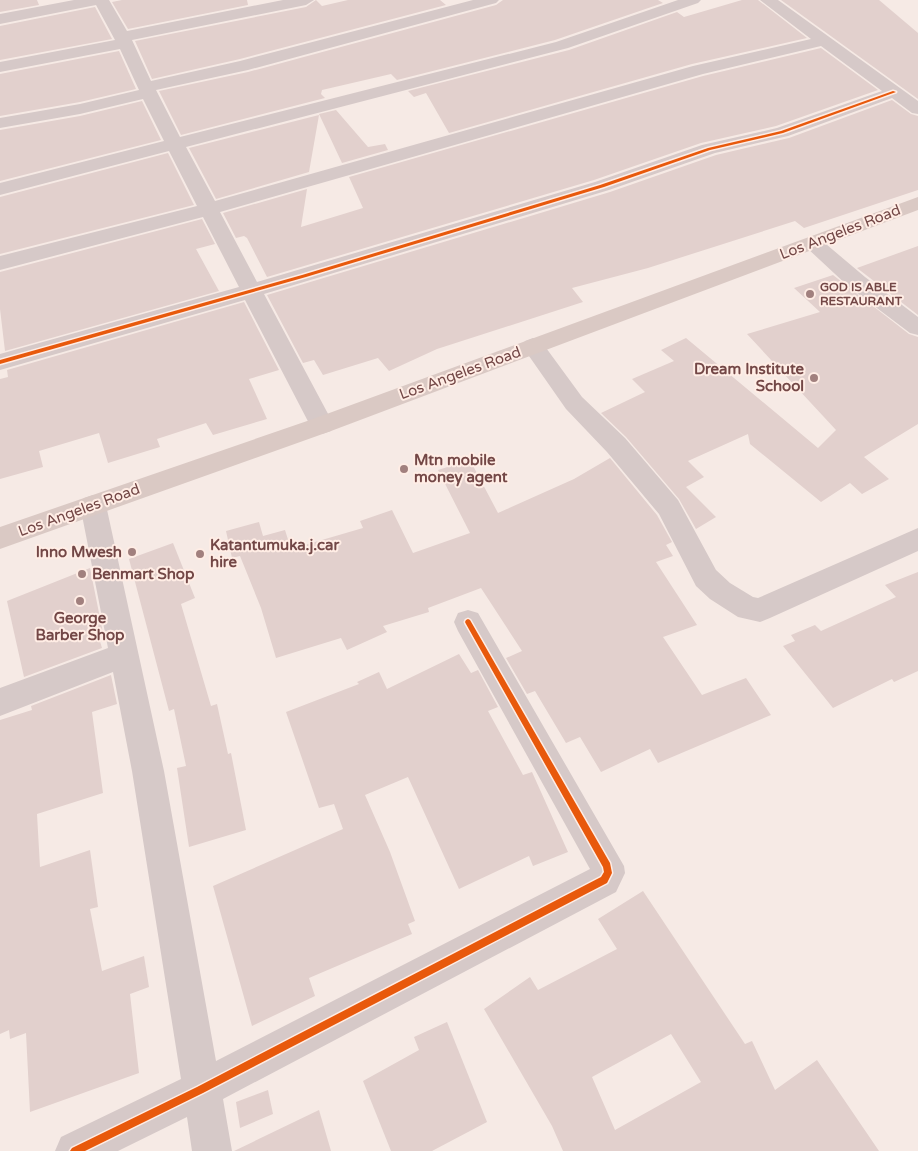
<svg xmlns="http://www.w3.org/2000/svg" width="918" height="1151" font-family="'Varela Round',sans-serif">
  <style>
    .building { fill: #e2d0cd; fill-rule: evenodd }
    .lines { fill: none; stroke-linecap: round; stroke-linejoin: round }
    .minor { fill: #d6c9c8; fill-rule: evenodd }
    .major { fill: #dac9c4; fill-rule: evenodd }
    .cycleway-casing { stroke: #ffede5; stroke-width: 3 }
    .cycleway { fill: #e8590c; fill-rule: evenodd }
    .poi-dot { fill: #a1807e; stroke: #ffede5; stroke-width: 2 }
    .labels { text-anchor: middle; stroke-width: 4; stroke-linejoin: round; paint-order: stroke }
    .far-poi-label { font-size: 12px; font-weight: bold; fill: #734746; stroke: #ffede5; text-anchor: start }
    .street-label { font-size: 15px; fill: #734746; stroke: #ffede5 }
    .poi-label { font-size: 15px; font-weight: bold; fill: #734746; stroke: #ffede5; text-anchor: start }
  </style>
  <rect width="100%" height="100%" fill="#f6eae5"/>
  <g class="building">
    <polygon points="0,0 37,0 39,5 0,12"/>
    <polygon points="122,0 247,0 248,5 128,29 112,2"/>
    <polygon points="316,0 322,6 348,0 440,0 446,5 240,59 152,79 135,41 306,7"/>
    <polygon points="503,0 658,0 663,3 555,40 397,80 391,74 322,90 321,94 325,98 181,135 159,91 248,72 496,5"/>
    <polygon points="742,0 758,0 807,38 692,64 449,133 426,93 414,97 408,91 569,50 677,12 684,17"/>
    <polygon points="781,0 879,0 918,33 918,99"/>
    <polygon points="95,7 112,39 0,60 0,26"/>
    <polygon points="821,48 878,90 776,126 701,143 594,180 267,277 247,238 244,236 236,238 223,213 307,189 301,227 363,208 349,177 703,76"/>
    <polygon points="119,51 136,89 80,102 0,116 0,74"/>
    <polygon points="892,100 911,114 918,116 918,190 804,228 795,221 648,268 572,288 583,302 437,349 389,371 378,358 323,375 314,360 303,363 267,295 610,192 716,155 789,138"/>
    <polygon points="142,101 161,140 0,181 0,130 80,116"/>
    <polygon points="336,110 368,147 385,144 388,150 342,163 319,114"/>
    <polygon points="319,115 309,172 216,199 189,148"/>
    <polygon points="168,153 194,205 0,254 0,197"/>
    <polygon points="202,219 215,244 196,249 219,291 5,351 0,309 0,272"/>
    <polygon points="918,246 918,315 857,268"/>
    <polygon points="833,275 909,334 918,337 918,424 864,457 889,479 862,494 850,483 821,502 750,444 748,434 688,461 704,477 686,487 716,517 696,529 679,499 626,437 601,413 645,392 632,379 674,361 661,350 686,338 818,448 836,430 747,334 820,312 794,288"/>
    <polygon points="244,302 279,370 249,379 267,419 213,435 206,423 157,439 160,447 108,463 99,433 39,451 43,467 0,479 0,379 8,377 7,370"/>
    <polygon points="610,458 657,515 672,542 666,545 673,556 656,562 697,625 663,637 702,695 746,678 771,715 658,763 650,749 601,772 580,737 566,743 535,691 527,694 506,658 522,651 481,588 428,608 429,612 383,626 387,632 347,650 341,638 276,658 261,608 240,556 232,558 226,531 259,522 263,536 285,530 291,549 363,528 360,521 392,510 413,553 470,533 438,470 470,460 498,513 574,479"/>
    <polygon points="173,543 195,598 181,604 211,706 217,704 228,754 231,753 246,830 189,847 177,768 186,766 174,709 169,711 129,559"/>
    <polygon points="90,568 103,633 98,635 102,648 24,677 7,601"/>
    <polygon points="918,572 918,671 894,682 892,679 833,708 783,646 795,641 791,635 815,625 821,631 896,597 885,585"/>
    <polygon points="459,654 471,673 478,670 498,707 488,711 523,775 532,772 568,852 533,866 529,856 459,889 408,777 365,795 390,852 415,921 408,924 412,934 309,978 315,996 252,1026 213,886 343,829 334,804 319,808 286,712 359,684 357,682 379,672 387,689"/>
    <polygon points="111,675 117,704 92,712 103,793 37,814 40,867 90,850 98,907 90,909 102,971 144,956 149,987 130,994 139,1073 30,1112 26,1033 10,1039 9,1030 0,1034 0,720 32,710 31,706"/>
    <path d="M 643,891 L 745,1044 L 752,1041 L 775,1090 L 817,1060 L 879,1151 L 563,1151 L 552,1126 L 484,1009 L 530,977 L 538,990 L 617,949 L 598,919 ZM 671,1034 L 701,1082 L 615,1130 L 592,1077 Z"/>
    <polygon points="447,1022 487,1122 432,1151 391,1151 363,1081 419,1050 414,1037"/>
    <polygon points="268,1090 273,1114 240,1128 236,1102"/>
    <polygon points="319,1110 331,1151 234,1151"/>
  </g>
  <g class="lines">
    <g class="minor">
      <path d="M 74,0 L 109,0 L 127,31 L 283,0 L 314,0 L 306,5 L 132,40 L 151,81 L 240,61 L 473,0 L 499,0 L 496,3 L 248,70 L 156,90 L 180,137 L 556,42 L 678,0 L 701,0 L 698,3 L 568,48 L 186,147 L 215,201 L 693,66 L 811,39 L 760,0 L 778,0 L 918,101 L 918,114 L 912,113 L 892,98 L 788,136 L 715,153 L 609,190 L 264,294 L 334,425 L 331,431 L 322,434 L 313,431 L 245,300 L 0,370 L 0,354 L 239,287 L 203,217 L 0,270 L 0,256 L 197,206 L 169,151 L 0,195 L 0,183 L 164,141 L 143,99 L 80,114 L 0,128 L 0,118 L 80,104 L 139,90 L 120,49 L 0,72 L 0,62 L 115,40 L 96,5 L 0,24 L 0,14 ZM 821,46 L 882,91 L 777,128 L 702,145 L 595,182 L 257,282 L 220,212 L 703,74 Z"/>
      <polygon points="813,237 820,239 865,277 918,317 918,335 910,333 849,287 806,247 803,243 806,239"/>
      <polygon points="533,338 541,341 582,397 625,438 678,500 716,570 730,583 753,597 758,598 918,528 918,551 770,618 760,622 738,617 710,599 696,586 659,514 607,452 566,409 522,346 525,341"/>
      <polygon points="93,495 102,498 106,505 164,771 216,1061 590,869 458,631 454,622 458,613 468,610 478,613 624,866 625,873 616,892 223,1099 232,1151 192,1151 187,1117 118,1151 55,1151 61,1137 181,1079 132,771 113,672 0,716 0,688 108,648 80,505 84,498"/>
    </g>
    <polygon class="major" points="918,197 918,210 331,431 0,549 0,527 313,419"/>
    <defs>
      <g id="cycleway">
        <polygon points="893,91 896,92 783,133 710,150 604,187 306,277 0,364 0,360 302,275 600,185 708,148 781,131"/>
        <polygon points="468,619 470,620 610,863 612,873 607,883 203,1093 85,1151 70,1151 72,1148 197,1087 601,877 604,872 603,867 466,624 465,622 466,620"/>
      </g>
    </defs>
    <use href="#cycleway" class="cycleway-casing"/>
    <use href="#cycleway" class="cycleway"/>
  </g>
  <g class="poi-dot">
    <circle cx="810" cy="294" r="5"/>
    <circle cx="814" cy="378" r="5"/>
    <circle cx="404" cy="469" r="5"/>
    <circle cx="132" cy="552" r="5"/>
    <circle cx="200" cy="554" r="5"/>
    <circle cx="82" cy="574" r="5"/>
    <circle cx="80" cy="601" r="5"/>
  </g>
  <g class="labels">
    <g class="far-poi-label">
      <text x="820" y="291">GOD IS ABLE<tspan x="820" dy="14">RESTAURANT</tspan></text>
    </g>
    <g class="street-label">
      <text transform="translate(840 232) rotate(-21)" y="5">Los Angeles Road</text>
      <text transform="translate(460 373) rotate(-20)" y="5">Los Angeles Road</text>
      <text transform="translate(79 510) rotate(-20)" y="5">Los Angeles Road</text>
    </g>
    <g class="poi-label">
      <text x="804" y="374" text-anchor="end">Dream Institute<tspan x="804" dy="17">School</tspan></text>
      <text x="414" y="465">Mtn mobile<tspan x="414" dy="17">money agent</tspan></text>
      <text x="210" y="550">Katantumuka.j.car<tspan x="210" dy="17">hire</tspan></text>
      <text x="122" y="557" text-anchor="end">Inno Mwesh</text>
      <text x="92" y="579">Benmart Shop</text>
      <text x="80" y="623" text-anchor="middle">George<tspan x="80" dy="17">Barber Shop</tspan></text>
    </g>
  </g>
</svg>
